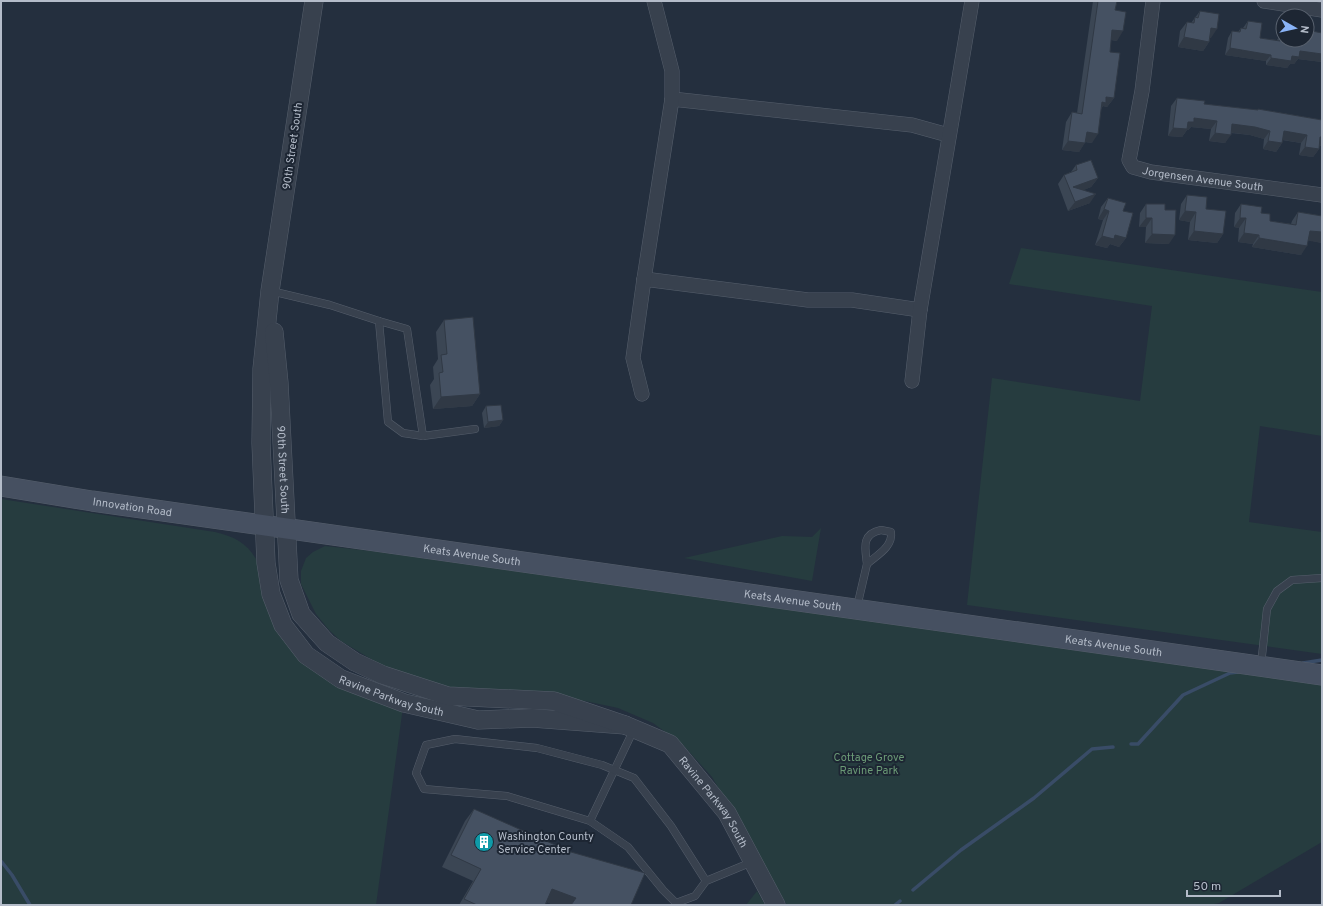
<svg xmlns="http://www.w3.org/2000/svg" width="1323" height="906" font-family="Overpass,sans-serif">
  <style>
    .green { fill: #263c3f }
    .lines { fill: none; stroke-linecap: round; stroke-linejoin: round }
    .stream { stroke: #394c67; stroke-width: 3.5 }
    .service-casing { stroke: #565f6c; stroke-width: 8 }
    .minor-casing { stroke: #565f6c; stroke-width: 15 }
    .tertiary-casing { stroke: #565f6c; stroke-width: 19 }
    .secondary-casing { stroke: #565f6c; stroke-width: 21 }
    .service { stroke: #38414e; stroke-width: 7 }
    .minor { stroke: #38414e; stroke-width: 14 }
    .tertiary { stroke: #38414e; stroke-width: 18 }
    .secondary { stroke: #465061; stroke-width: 20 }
    .wall { fill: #3b4654 }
    .shaded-wall { fill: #303945 }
    .building { fill: #455162; stroke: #303945 }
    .labels { text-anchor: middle; stroke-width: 4; stroke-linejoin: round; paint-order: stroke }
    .street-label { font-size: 11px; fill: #b4bcc9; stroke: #1d2633 }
    .park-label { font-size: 11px; fill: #6b9a76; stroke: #1d2633 }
    .poi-label { font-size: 11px; fill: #b4bcc9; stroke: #1d2633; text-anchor: start }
  </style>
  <rect width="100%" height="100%" fill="#242f3e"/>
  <g class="green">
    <polygon points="1021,248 1322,292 1322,436 1260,426 1249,522 1322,532 1322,654 967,605 992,378 1140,401 1152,306 1009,284"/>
    <path d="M 1,499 L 215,532 C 233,536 247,543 256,559 L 288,640 L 403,707 L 376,905 L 1,905 Z"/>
    <polygon points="821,528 812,581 684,558 782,536 812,537"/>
    <polygon points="325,546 371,551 1322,685 1322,842 1219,903 1209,905 787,905 712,777 683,745 653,723 618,708 585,701 486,693 406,680 341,641 329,630 316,614 301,584 301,571 306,558 313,552"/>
    <polygon points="757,891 765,905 746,905"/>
  </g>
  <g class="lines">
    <g class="stream">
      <polyline points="1303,663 1322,660"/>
      <polyline points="1131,744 1138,744 1183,695 1230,673 1238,672"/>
      <polyline points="1,861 12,875 30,905"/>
      <polyline points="913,890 961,850 1034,798 1092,749 1113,747"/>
      <polyline points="895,905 900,901"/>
    </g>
    <defs>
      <g id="service">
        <polyline points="271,291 330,305 379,321 388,422 403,433 423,436 475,429"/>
        <polyline points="379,321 407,329 423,436"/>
        <path d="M 881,530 L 891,532 C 893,547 877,555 867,564 C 865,548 861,534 881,530 Z"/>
        <polyline points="857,607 867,564"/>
        <polyline points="1261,665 1267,609 1277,591 1292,580 1322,578"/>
        <polyline points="590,821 634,729"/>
        <polyline points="706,881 695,896 676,903 663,890 628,847 590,821 507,796 424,789 416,773 426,745 455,739 537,748 602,765 634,778 671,826 706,881 752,862"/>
      </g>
      <g id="minor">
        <path id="s1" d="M 1153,1 L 1142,91 L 1129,160 L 1133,167 L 1151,172 L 1322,195"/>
        <polyline points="1264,1 1322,10"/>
        <polyline points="672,99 912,125 948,135"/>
        <polyline points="644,279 808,300 852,300 920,310"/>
        <polyline points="912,381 920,310 972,1"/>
        <polyline points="642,394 633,358 644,279 672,99 672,71 654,1"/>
      </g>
      <g id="tertiary">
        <path id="s2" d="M 314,1 L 270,291 L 262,369 L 261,443 L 266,563 L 271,594 L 283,625 L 306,655 L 341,679 L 404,703 L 478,720 L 532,718 L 625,725"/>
        <path id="s3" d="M 274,332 L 279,383 L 289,580 L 301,614 L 327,643 L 355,662 L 383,675 L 448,696 L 554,701 L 625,725 L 670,744 L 727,813 L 776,905"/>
      </g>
      <g id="secondary">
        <path id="s4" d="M 1,486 L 92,501 L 1322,675"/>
      </g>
    </defs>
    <use href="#service" class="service-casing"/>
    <use href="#minor" class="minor-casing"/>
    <use href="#tertiary" class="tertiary-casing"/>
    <use href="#secondary" class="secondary-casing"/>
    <use href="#service" class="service"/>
    <use href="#minor" class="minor"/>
    <use href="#tertiary" class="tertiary"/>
    <use href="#secondary" class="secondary"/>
  </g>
  <g class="wall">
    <polygon points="1093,1 1117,1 1115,10 1117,41 1111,40 1110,52 1114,98 1107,107 1103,106 1101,109 1092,143 1085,142 1079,152 1062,150 1066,122 1072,112 1077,113"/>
    <polygon points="1200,11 1211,38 1210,38 1209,42 1203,51 1178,47 1180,31 1187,22 1191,23"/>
    <polygon points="1248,21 1260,38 1277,40 1282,33 1283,40 1322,33 1322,62 1298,59 1294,64 1290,64 1287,68 1266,65 1266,61 1225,55 1228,38 1232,31 1238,32 1241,28 1243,28"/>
    <polygon points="1177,98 1204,104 1257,110 1258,109 1322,120 1322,146 1319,146 1319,149 1313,157 1299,155 1301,143 1282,140 1282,143 1276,152 1263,149 1264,139 1250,135 1231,133 1225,143 1209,141 1211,129 1191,127 1188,130 1187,130 1182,137 1168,136 1171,106"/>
    <polygon points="1076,165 1098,178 1091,187 1083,190 1090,203 1068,211 1058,184 1064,175 1071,172"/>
    <polygon points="1187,195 1206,209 1223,234 1217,243 1188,240 1190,222 1179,220 1181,204"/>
    <polygon points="1108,198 1123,211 1126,238 1119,247 1110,244 1107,248 1095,245 1103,220 1098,219 1101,207"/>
    <polygon points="1146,204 1165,210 1169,244 1145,243 1146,227 1139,227 1140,213"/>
    <polygon points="1241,204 1261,213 1270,221 1291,224 1292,221 1298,212 1322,216 1322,243 1308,240 1301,255 1252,247 1253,244 1238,242 1239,228 1234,227 1235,213"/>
    <polygon points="444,320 480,394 472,406 433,409 430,385 434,379 433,367 438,359 436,332"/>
    <polygon points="486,406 503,420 499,426 484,428 482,413"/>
    <polygon points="474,809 631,905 554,905 547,902 545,905 459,905 473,881 442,867 465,821"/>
  </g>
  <g class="shaded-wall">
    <polygon points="1211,28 1217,29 1211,38 1205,37"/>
    <polygon points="1112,30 1123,31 1117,41 1106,39"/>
    <polygon points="1184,37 1209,42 1203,51 1178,47"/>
    <polygon points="1230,48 1271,55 1266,61 1225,55"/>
    <polygon points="1300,51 1322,54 1322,62 1298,59 1294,64 1290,64 1287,68 1266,65 1271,58 1292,56"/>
    <polygon points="1106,97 1114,98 1107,107 1103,106 1099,112 1096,111"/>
    <polygon points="1194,118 1217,121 1211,129 1191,127 1188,130 1187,130 1182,137 1168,136 1173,128"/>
    <polygon points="1232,124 1255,127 1270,131 1264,139 1250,135 1227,132"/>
    <polygon points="1284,131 1307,135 1301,143 1278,139"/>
    <polygon points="1087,132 1098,134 1092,143 1080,141"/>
    <polygon points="1215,133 1231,135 1225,143 1209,141"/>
    <polygon points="1320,137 1322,137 1322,146 1315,145"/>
    <polygon points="1068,141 1085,143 1079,152 1062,150"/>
    <polygon points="1268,141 1282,143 1276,152 1263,149"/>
    <polygon points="1305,147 1319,149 1313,157 1299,155"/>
    <polygon points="1098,178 1091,187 1072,195 1073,187"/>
    <polygon points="1096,194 1090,203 1068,211 1075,202"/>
    <polygon points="1104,209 1109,211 1103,220 1098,219"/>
    <polygon points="1185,211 1196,212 1190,222 1179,220"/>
    <polygon points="1146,218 1152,218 1146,227 1139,227"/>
    <polygon points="1240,218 1246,218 1239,228 1234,227"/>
    <polygon points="1194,231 1223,234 1217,243 1188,240"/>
    <polygon points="1310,231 1322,232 1322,243 1304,240"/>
    <polygon points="1244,233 1259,235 1253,244 1238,242"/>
    <polygon points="1152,234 1175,235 1169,244 1145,243"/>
    <polygon points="1115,235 1126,238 1119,247 1110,244 1107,248 1095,245 1102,236"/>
    <polygon points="1259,238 1307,246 1301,255 1252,247"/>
    <polygon points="480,394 472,406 433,409 441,397"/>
    <polygon points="503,420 499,426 484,428 488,422"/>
    <polygon points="552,889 576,898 571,905 554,905 544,901"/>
  </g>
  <g class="building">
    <polygon points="1098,1 1117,1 1115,10 1126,12 1123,31 1112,30 1110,52 1120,53 1114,98 1106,97 1106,103 1102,102 1098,134 1087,132 1085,143 1068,141 1072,112 1082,114"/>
    <polygon points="1200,11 1219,14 1217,29 1211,28 1209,42 1184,37 1187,22 1194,23 1195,17 1198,18"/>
    <polygon points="1248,21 1262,23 1260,38 1280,41 1282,33 1283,34 1283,40 1307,40 1307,30 1322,33 1322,54 1300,51 1299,57 1292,56 1291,61 1271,58 1271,55 1230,48 1232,31 1240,32 1241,28 1246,29"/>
    <polygon points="1177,98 1205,101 1204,104 1258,110 1258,109 1322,120 1322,137 1320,137 1319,149 1305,147 1307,135 1284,131 1282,143 1268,141 1270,131 1255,127 1232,124 1231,135 1215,133 1217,121 1194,118 1194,122 1188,122 1187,129 1173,128"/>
    <polygon points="1091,160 1098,178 1073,187 1096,194 1075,202 1064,175 1077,170 1076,165"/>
    <polygon points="1187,195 1207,197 1206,209 1226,211 1223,234 1194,231 1196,212 1185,211"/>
    <polygon points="1108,198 1126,203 1123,211 1133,213 1126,238 1115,235 1114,239 1102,236 1109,211 1104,209"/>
    <polygon points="1146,204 1165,204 1165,210 1176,210 1175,235 1152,234 1152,218 1146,218"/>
    <polygon points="1241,204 1262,207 1261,213 1270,214 1270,221 1296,225 1298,212 1322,216 1322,232 1310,231 1307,246 1259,238 1259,235 1244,233 1246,218 1240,218"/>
    <polygon points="473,317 480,394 441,397 439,373 443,372 441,355 447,354 444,320"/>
    <polygon points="501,405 503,420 488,422 486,406"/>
    <polygon points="474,809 571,852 645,873 631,905 571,905 576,898 552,889 545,905 477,905 464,899 481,869 451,855"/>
  </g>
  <defs>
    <symbol id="building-disc" viewBox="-11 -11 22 22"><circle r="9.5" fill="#0f9aa8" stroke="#1d2633"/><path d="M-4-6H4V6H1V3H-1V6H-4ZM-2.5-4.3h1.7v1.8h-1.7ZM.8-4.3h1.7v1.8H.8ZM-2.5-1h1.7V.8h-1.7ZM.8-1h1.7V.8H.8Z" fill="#fff"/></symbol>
  </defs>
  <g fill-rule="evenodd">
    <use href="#building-disc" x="473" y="831" width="22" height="22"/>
  </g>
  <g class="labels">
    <g class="street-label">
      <text transform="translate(292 146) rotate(-82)" y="4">90th Street South</text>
      <text dy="4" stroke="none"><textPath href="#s1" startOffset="240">Jorgensen Avenue South</textPath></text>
      <text dy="4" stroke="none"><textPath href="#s3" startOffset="138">90th Street South</textPath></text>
      <text dy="4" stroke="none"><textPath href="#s4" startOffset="133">Innovation Road</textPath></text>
      <text dy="4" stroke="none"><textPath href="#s4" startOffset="476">Keats Avenue South</textPath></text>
      <text dy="4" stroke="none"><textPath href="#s4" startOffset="800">Keats Avenue South</textPath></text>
      <text dy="4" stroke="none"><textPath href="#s4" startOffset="1124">Keats Avenue South</textPath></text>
      <text dy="4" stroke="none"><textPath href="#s2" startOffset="764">Ravine Parkway South</textPath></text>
      <text dy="4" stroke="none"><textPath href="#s3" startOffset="759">Ravine Parkway South</textPath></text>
    </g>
    <g class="park-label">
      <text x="869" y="761">Cottage Grove<tspan x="869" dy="13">Ravine Park</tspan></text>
    </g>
    <g class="poi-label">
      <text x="498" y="840">Washington County<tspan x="498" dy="13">Service Center</tspan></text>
    </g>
  </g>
  <rect width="1323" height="906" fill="none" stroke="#b4bcc9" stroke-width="4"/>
  <g transform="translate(1295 28) rotate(98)"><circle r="19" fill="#1d2633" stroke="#59626f"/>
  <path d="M0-3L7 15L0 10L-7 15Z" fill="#8ab4f8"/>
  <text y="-6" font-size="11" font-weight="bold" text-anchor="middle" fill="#b4bcc9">N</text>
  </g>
  <path d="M1187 890v6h93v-6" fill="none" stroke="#b4bcc9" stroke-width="2"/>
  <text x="1193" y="890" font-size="12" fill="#b4bcc9" stroke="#1d2633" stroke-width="3" paint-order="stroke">50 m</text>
</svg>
